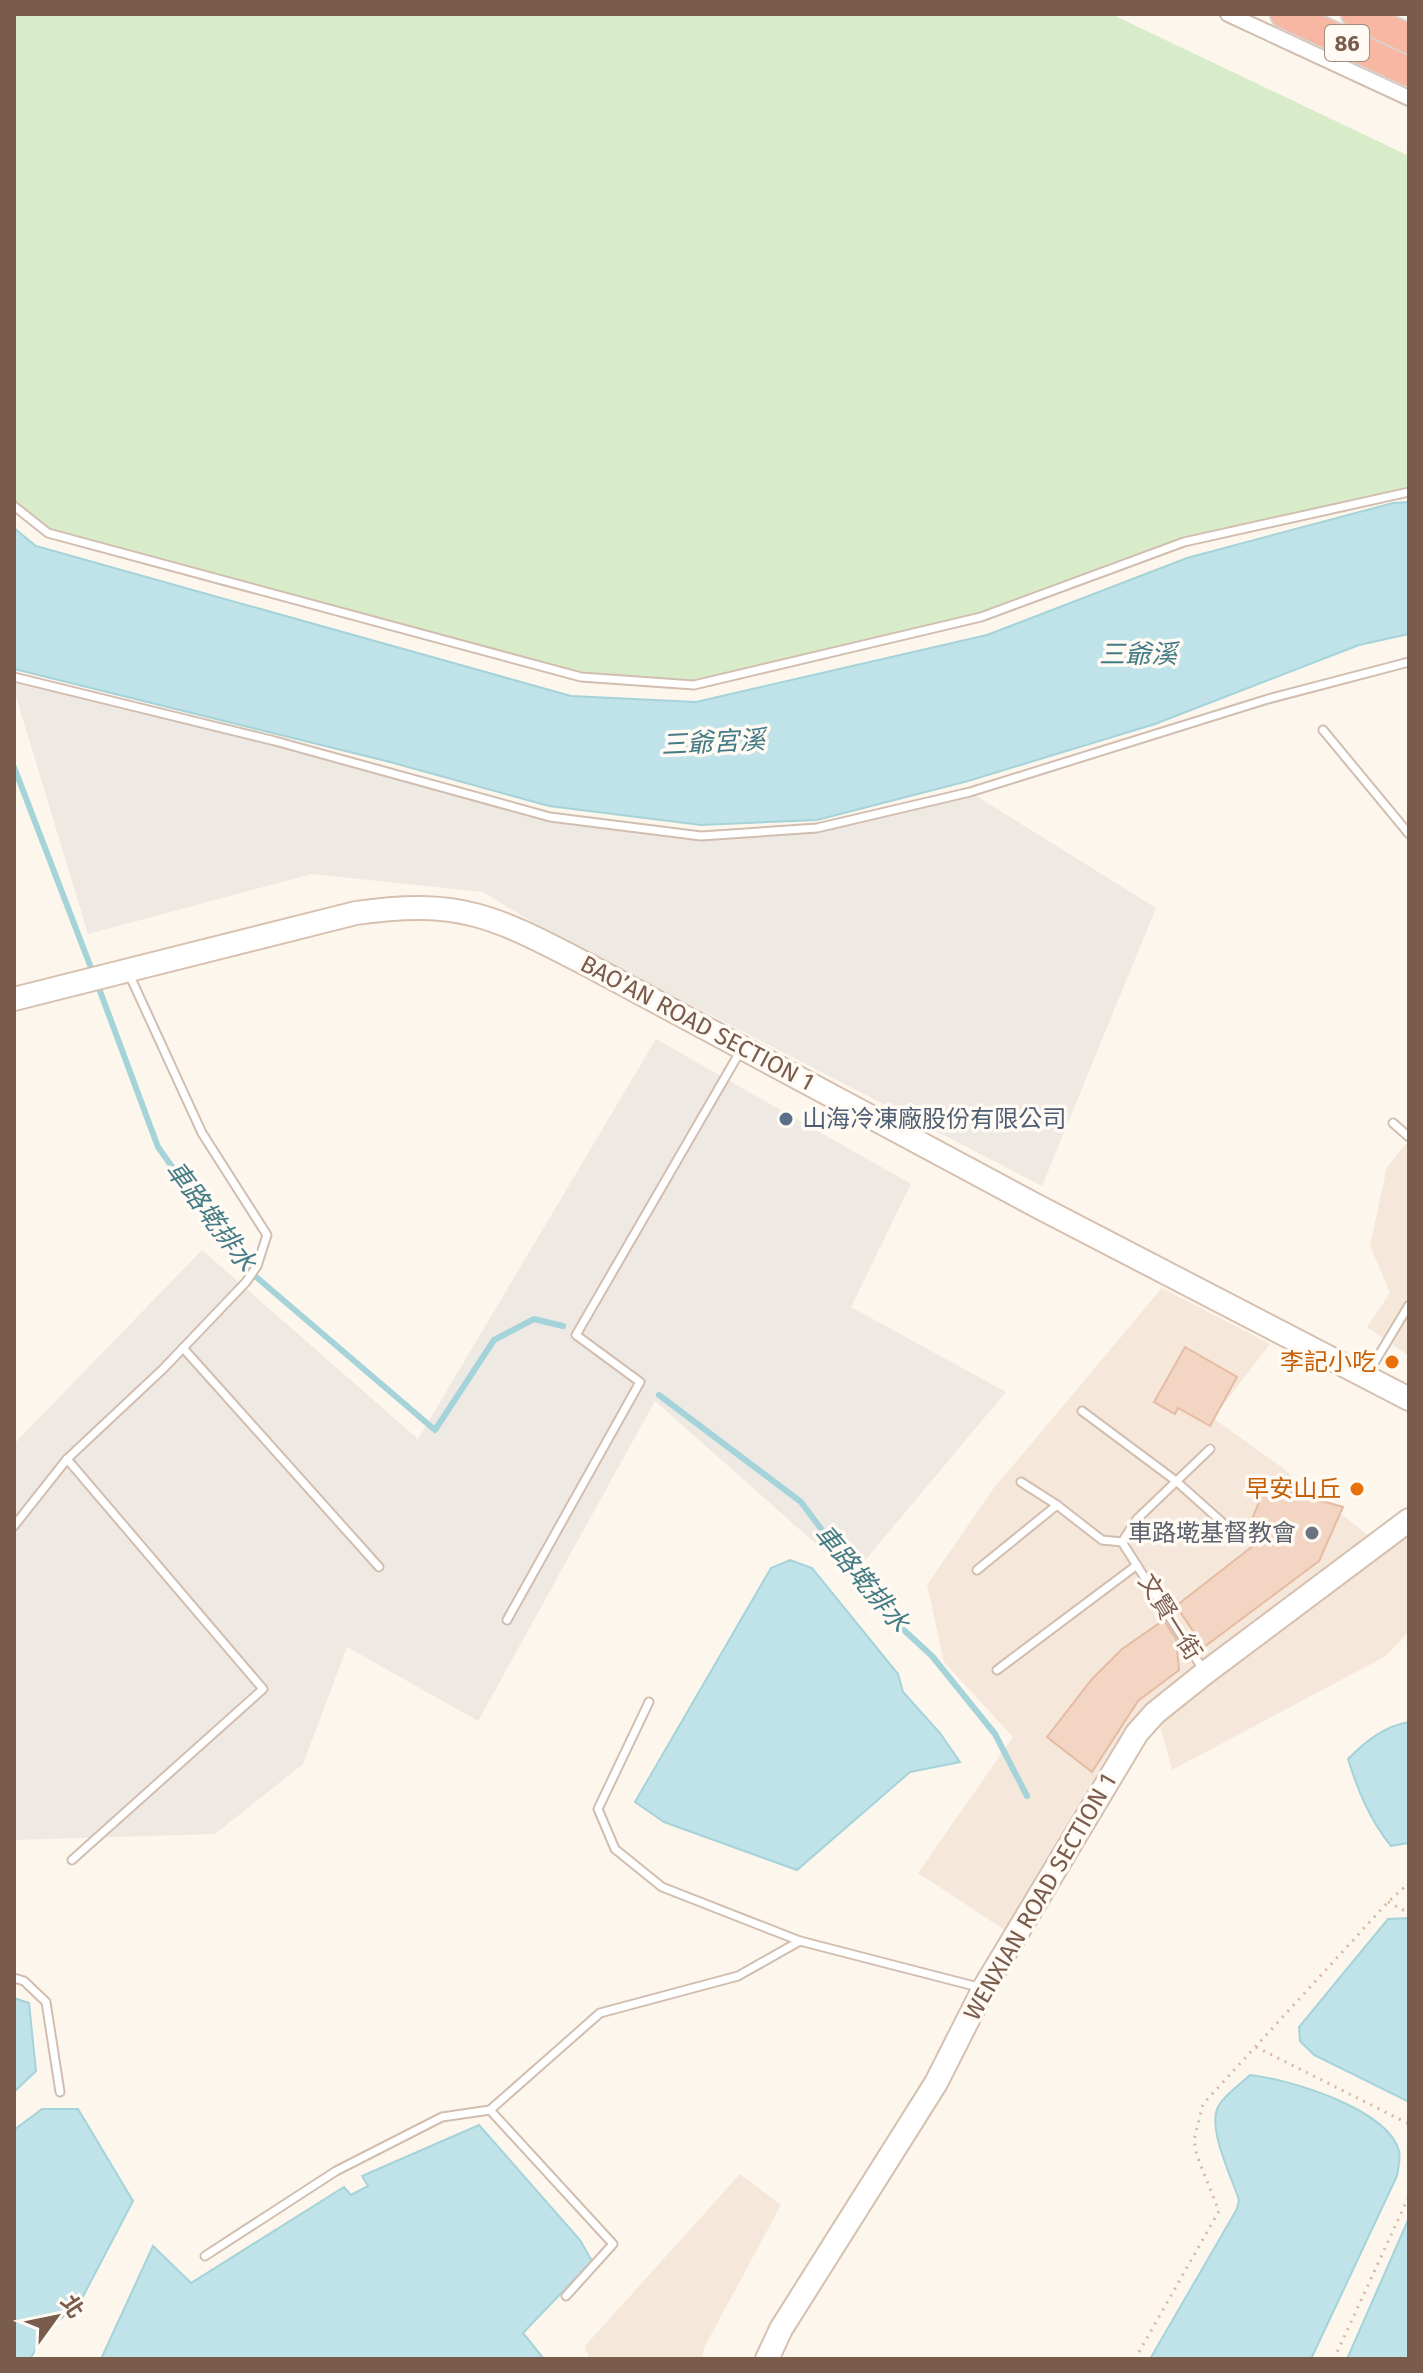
<svg xmlns="http://www.w3.org/2000/svg" width="1423" height="2373" font-family="'Fira Sans','Noto Sans TC',sans-serif">
  <style>
    .residential { fill: #f5e8da }
    .industrial { fill: #efe9e4 }
    .green { fill: #d8ecc9 }
    .water { fill: #bfe3e8; stroke: #a5d3da; stroke-width: 2 }
    .lines { fill: none; stroke-linecap: round; stroke-linejoin: round }
    .stream { stroke: #a5d3da; stroke-width: 6 }
    .building { fill: #f3d5c3; stroke: #e6bba3; stroke-width: 2 }
    .lane-casing { stroke: #d1beb0; stroke-width: 11 }
    .street-casing { stroke: #d1beb0; stroke-width: 18 }
    .secondary-casing { stroke: #d6c0b0; stroke-width: 26 }
    .highway-casing { stroke: #dad1cd; stroke-width: 32 }
    .path { stroke: #d9b8a5; stroke-width: 3; stroke-dasharray: 2 6; stroke-linecap: butt }
    .lane { stroke: #fff; stroke-width: 7 }
    .street { stroke: #fff; stroke-width: 14 }
    .secondary { stroke: #fff; stroke-width: 22 }
    .highway { stroke: #f7b7a3; stroke-width: 28 }
    .service-dot { fill: #5c6f8a; stroke: #fffaf3; stroke-width: 3 }
    .food-dot { fill: #e8710a; stroke: #fffaf3; stroke-width: 3 }
    .worship-dot { fill: #6b7280; stroke: #fffaf3; stroke-width: 3 }
    .labels { text-anchor: middle; stroke-width: 7; stroke-linejoin: round; paint-order: stroke }
    .shield { fill: #fffaf3; stroke: #a28b7f; stroke-width: 2 }
    .shield-label { font-size: 22px; font-weight: bold; fill: #7a5c4d }
    .street-label { font-size: 24px; fill: #7a5c4d; stroke: #fffaf3 }
    .service-label { font-size: 24px; fill: #4e5e75; stroke: #fffaf3; text-anchor: start }
    .food-label { font-size: 24px; fill: #c56008; stroke: #fffaf3; text-anchor: end }
    .worship-label { font-size: 24px; fill: #5b616d; stroke: #fffaf3; text-anchor: end }
    .water-label { font-size: 26px; font-style: italic; fill: #437c86; stroke: #fffaf3 }
  </style>
  <rect width="100%" height="100%" fill="#fdf6ec"/>
  <g class="residential">
    <polygon points="1409,1140 1409,1356 1367,1327 1390,1293 1370,1246 1387,1167"/>
    <polygon points="1162,1288 1270,1344 1213,1418 1280,1466 1373,1539 1409,1515 1409,1631 1386,1656 1172,1770 1158,1718 1024,1943 918,1873 1013,1737 944,1662 927,1585 993,1489"/>
    <polygon points="740,2174 781,2205 704,2348 702,2359 589,2359 585,2346"/>
  </g>
  <g class="industrial">
    <polygon points="14,677 275,741 550,817 700,836 817,828 970,792 1156,908 1042,1186 542,928 483,892 312,874 88,934 14,690"/>
    <polygon points="656,1039 911,1184 851,1307 1006,1392 852,1576 655,1401 478,1721 347,1647 303,1764 215,1834 14,1840 14,1444 202,1250 418,1439"/>
  </g>
  <polygon class="green" points="14,14 1111,14 1409,156 1409,492 1184,542 981,617 694,685 581,677 48,533 14,506"/>
  <g class="water">
    <polygon points="1409,502 1409,634 1359,645 1155,724 968,781 817,820 701,825 549,806 390,762 14,669 14,528 36,546 571,696 696,702 987,635 1187,558 1393,503"/>
    <polygon points="790,1560 812,1568 898,1674 903,1692 940,1733 960,1762 910,1772 797,1870 664,1822 635,1802 771,1568"/>
    <path d="M 1409,1722 L 1409,1843 L 1391,1846 C 1370,1820 1358,1791 1348,1759 C 1365,1742 1384,1726 1409,1722 Z"/>
    <polygon points="1409,1918 1409,2102 1314,2055 1300,2041 1299,2027 1388,1919"/>
    <polygon points="14,1998 29,2003 36,2071 14,2092"/>
    <path d="M 1250,2075 C 1289,2079 1388,2109 1399,2151 C 1401,2159 1398,2168 1397,2176 L 1311,2359 L 1150,2359 L 1237,2209 L 1239,2200 C 1232,2178 1207,2128 1218,2107 C 1224,2095 1241,2084 1250,2075 Z"/>
    <polygon points="42,2109 78,2109 133,2201 79,2304 48,2329 30,2359 14,2359 14,2130"/>
    <polygon points="479,2125 580,2240 592,2261 523,2333 544,2359 101,2359 153,2246 191,2283 344,2187 351,2195 368,2186 362,2176"/>
    <polygon points="1409,2218 1409,2359 1347,2359"/>
  </g>
  <g class="lines">
    <g class="stream">
      <polyline points="14,767 93,973"/>
      <polyline points="97,983 158,1147 241,1264 435,1430 494,1340 534,1319 563,1326"/>
      <polyline points="659,1395 801,1502 881,1609 932,1656 995,1734 1027,1796"/>
    </g>
  </g>
  <g class="building">
    <polygon points="1185,1347 1237,1377 1210,1426 1178,1408 1175,1414 1154,1402"/>
    <polygon points="1266,1485 1343,1507 1319,1561 1204,1647 1176,1606 1267,1535 1248,1529"/>
    <polygon points="1164,1620 1176,1639 1179,1670 1138,1701 1092,1772 1047,1737 1092,1679 1122,1649"/>
  </g>
  <g class="lines">
    <defs>
      <g id="lane">
        <polyline points="14,506 48,533 581,677 694,685 981,617 1184,542 1409,492"/>
        <polyline points="14,677 275,741 550,817 701,836 817,828 970,792 1268,699 1409,662"/>
        <polyline points="1323,730 1409,834"/>
        <polyline points="1393,1123 1409,1137"/>
        <polyline points="183,1348 379,1567"/>
        <polyline points="1367,1375 1409,1305"/>
        <polyline points="1082,1411 1176,1481 1223,1523"/>
        <polyline points="67,1459 263,1689 72,1860"/>
        <polyline points="1021,1482 1057,1505 1102,1540 1122,1542 1204,1671"/>
        <polyline points="14,1526 67,1459 163,1369 246,1282 257,1266 267,1235 202,1133 129,974"/>
        <polyline points="1122,1542 1137,1519 1210,1449"/>
        <polyline points="977,1570 1057,1505"/>
        <polyline points="507,1620 640,1382 576,1335 741,1050"/>
        <polyline points="997,1670 1137,1565"/>
        <polyline points="649,1702 598,1809 615,1849 662,1887 800,1941 982,1988"/>
        <polyline points="14,1978 24,1981 46,2002 60,2092"/>
        <polyline points="490,2110 613,2244 566,2296"/>
        <polyline points="205,2256 336,2171 442,2117 490,2110 600,2013 738,1976 800,1941"/>
      </g>
      <polyline id="street" points="1228,14 1409,98"/>
      <g id="secondary">
        <path d="M 14,999 L 356,913 C 461,898 495,917 586,964 L 1037,1206 L 1409,1399"/>
        <polyline points="767,2359 781,2329 936,2083 984,1988 1137,1733 1155,1713 1205,1673 1409,1520"/>
      </g>
      <g id="highway">
        <polyline points="1285,14 1409,72"/>
        <polyline points="1356,14 1409,39"/>
      </g>
    </defs>
    <use href="#lane" class="lane-casing"/>
    <use href="#street" class="street-casing"/>
    <use href="#secondary" class="secondary-casing"/>
    <use href="#highway" class="highway-casing"/>
    <g class="path">
      <polyline points="1388,1902 1409,1913"/>
      <polyline points="1256,2047 1409,2124"/>
      <polyline points="1135,2359 1219,2211 1197,2156 1194,2140 1203,2104 1388,1902 1409,1883"/>
      <polyline points="1334,2359 1409,2196"/>
    </g>
    <use href="#lane" class="lane"/>
    <use href="#street" class="street"/>
    <use href="#secondary" class="secondary"/>
    <use href="#highway" class="highway"/>
  </g>
  <circle class="service-dot" cx="786" cy="1119" r="8"/>
  <g class="food-dot">
    <circle cx="1392" cy="1362" r="8"/>
    <circle cx="1357" cy="1489" r="8"/>
  </g>
  <circle class="worship-dot" cx="1312" cy="1533" r="8"/>
  <g class="labels">
    <rect class="shield" x="1325" y="25" width="44" height="36" rx="6"/>
    <g class="shield-label">
      <text x="1347" y="51">86</text>
    </g>
    <g class="street-label">
      <text transform="translate(697 1023) rotate(28)" y="8">BAO’AN ROAD SECTION 1</text>
      <text transform="translate(1170 1617) rotate(58)" y="8">文賢一街</text>
      <text transform="translate(1040 1897) rotate(-60)" y="8">WENXIAN ROAD SECTION 1</text>
    </g>
    <g class="service-label">
      <text x="802" y="1127">山海冷凍廠股份有限公司</text>
    </g>
    <g class="food-label">
      <text x="1376" y="1370">李記小吃</text>
      <text x="1341" y="1497">早安山丘</text>
    </g>
    <g class="worship-label">
      <text x="1296" y="1541">車路墘基督教會</text>
    </g>
    <g class="water-label">
      <text x="1138" y="663">三爺溪</text>
      <text transform="translate(713 742) rotate(-3)" y="9">三爺宮溪</text>
      <text transform="translate(211 1216) rotate(53)" y="9">車路墘排水</text>
      <text transform="translate(862 1578) rotate(50)" y="9">車路墘排水</text>
    </g>
  </g>
  <rect width="1423" height="2373" fill="none" stroke="#7a5c4d" stroke-width="32"/>
  <g transform="translate(56 2317) rotate(57)" stroke="#fffaf3" stroke-width="6" paint-order="stroke">
  <path d="M0-6L14 30L0 20L-14 30Z" fill="#7a5c4d"/>
  <text y="-12" font-size="22" font-weight="bold" text-anchor="middle" fill="#7a5c4d">北</text>
  </g>
</svg>
